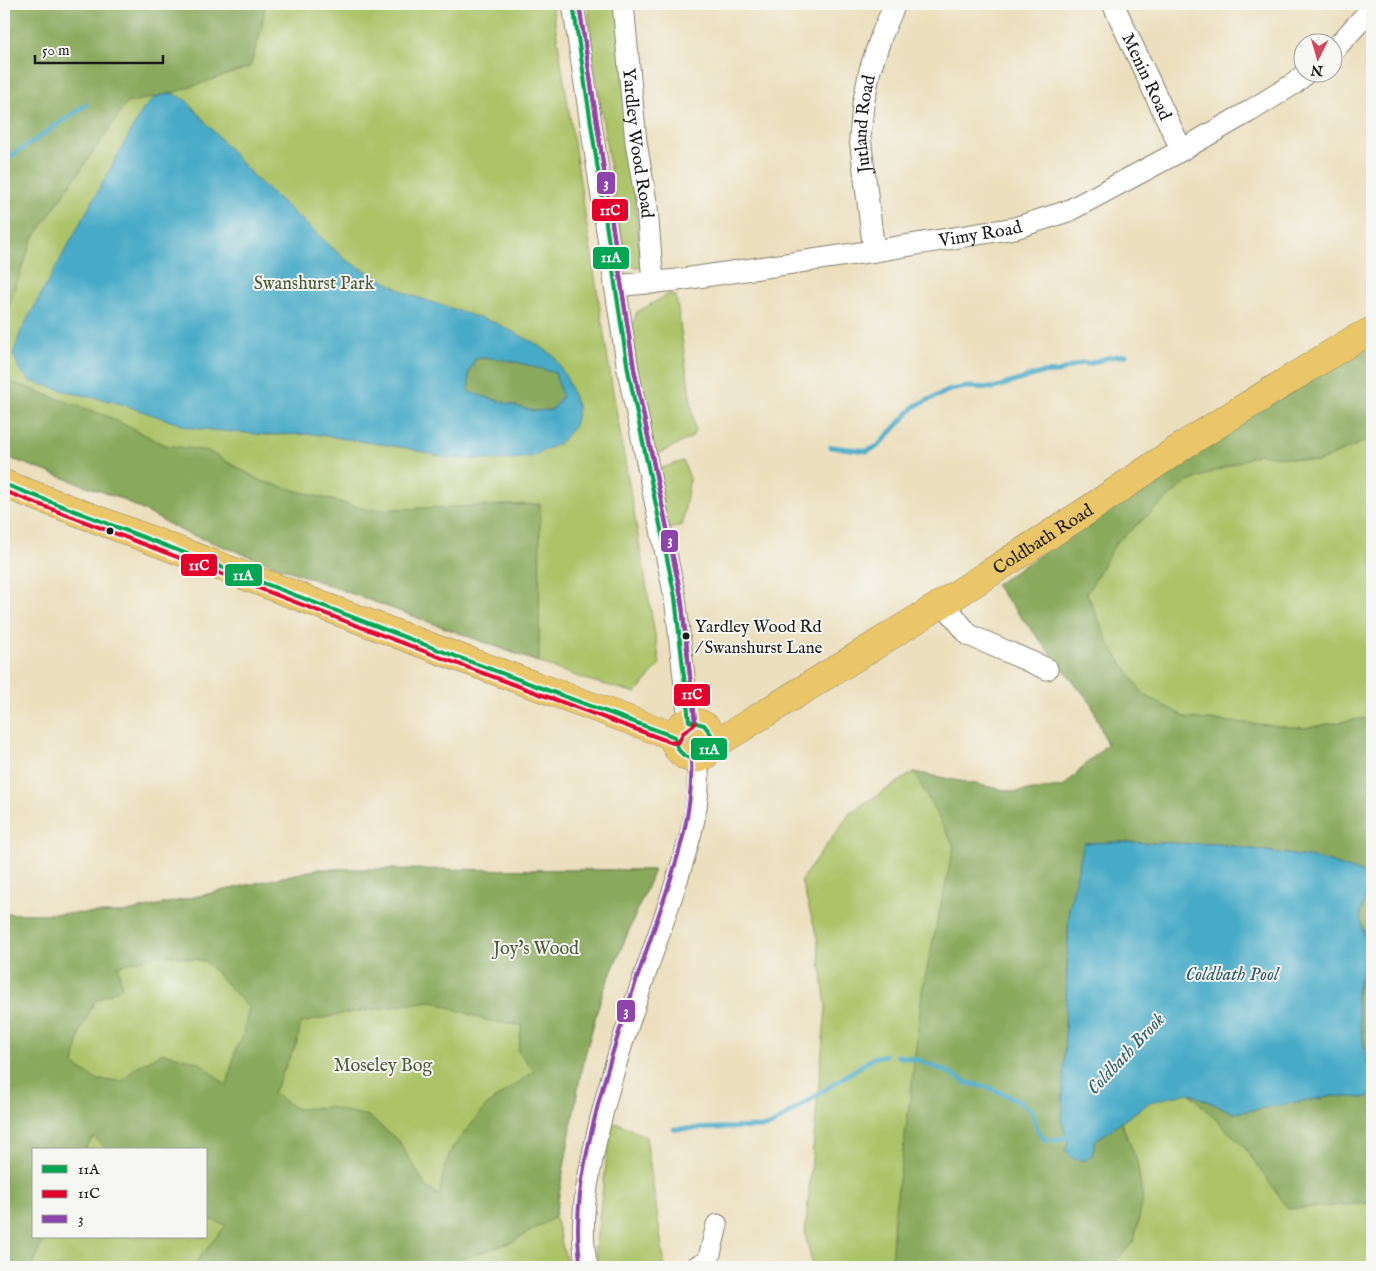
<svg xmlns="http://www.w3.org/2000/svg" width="1376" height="1271" font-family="'IM FELL English',serif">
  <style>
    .green { fill: #acc368; stroke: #647042; fill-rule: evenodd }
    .forest { fill: #89a95c; stroke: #52623c; fill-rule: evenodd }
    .water { fill: #47aac7; stroke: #326372; fill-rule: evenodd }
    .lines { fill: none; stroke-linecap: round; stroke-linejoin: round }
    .stream { stroke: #47aac7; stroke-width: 5 }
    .minor-casing { stroke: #847e6c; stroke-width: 23 }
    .major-casing { stroke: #847e6c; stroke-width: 29 }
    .minor { stroke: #fff; stroke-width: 21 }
    .major { stroke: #ebc669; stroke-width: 28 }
    .bus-1-casing { stroke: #f6f6f2; stroke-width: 8 }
    .bus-2-casing { stroke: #f6f6f2; stroke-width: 8 }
    .bus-3-casing { stroke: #f6f6f2; stroke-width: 8 }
    .bus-1 { stroke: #00a651; stroke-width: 4 }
    .bus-2 { stroke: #e4002b; stroke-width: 4 }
    .bus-3 { stroke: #8e44ad; stroke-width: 4 }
    .bus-dot { fill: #1c1c1c; stroke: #f6f6f2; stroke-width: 2 }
    .labels { text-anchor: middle; stroke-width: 4; stroke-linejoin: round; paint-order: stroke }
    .bus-label { font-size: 17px; fill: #1c1c1c; stroke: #f6f6f2; text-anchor: start }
    .street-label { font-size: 18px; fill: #1c1c1c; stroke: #f6f6f2 }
    .park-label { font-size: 18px; fill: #4e5637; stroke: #f6f6f2 }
    .water-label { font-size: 19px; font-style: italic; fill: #2f5c69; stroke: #f6f6f2 }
    .line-badge { stroke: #f6f6f2; stroke-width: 2 }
    .badge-label { font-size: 14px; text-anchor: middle; font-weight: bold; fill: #fff }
  </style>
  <rect width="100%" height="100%" fill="#f6f6f2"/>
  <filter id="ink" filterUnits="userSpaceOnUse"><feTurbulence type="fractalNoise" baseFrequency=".02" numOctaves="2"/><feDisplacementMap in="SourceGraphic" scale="10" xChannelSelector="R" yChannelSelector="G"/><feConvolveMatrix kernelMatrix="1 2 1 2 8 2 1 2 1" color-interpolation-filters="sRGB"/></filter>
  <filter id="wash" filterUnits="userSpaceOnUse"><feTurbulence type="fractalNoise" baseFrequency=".0096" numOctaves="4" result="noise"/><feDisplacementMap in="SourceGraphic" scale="20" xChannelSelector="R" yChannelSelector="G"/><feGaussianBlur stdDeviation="1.12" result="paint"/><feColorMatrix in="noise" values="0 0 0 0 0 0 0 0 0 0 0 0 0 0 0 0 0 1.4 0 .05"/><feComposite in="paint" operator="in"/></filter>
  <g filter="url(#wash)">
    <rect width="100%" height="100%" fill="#ecdfbd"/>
    <g class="green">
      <polygon points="4,4 552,4 612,385 660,664 636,693 584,679 184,532 122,499 4,456"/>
      <polygon points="588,4 619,4 641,268 632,266 622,248 592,49"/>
      <polygon points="669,294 676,296 695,430 692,437 654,456 635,361 632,328 637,312"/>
      <polygon points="1372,343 1372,1267 813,1267 805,1234 826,1007 817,936 801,880 851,812 914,772 1015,792 1063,787 1107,744 1091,703 995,585"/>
      <polygon points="683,461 690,478 682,525 667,530 656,470"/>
      <path d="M 319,869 L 654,870 L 601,997 L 582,1066 L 555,1217 L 568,1267 L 4,1267 L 4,914 L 123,913 ZM 34,1150 L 206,1150 L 206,1237 L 34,1237 Z"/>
      <polygon points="611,1124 621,1124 646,1137 665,1267 599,1267 595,1249"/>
    </g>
    <g class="forest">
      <polygon points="4,4 265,4 262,28 250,67 172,93 127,103 32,240 4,319 4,103 10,94 4,82"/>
      <polygon points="1372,343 1372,438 1318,462 1259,454 1185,483 1116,543 1087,593 1109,644 1143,694 1187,718 1304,728 1372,717 1372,876 1320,859 1219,844 1118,842 1085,843 1069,909 1062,1123 1068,1142 1065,1152 1092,1156 1095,1141 1121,1122 1137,1161 1143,1200 1134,1241 1111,1267 891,1267 894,1217 911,1091 922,991 954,846 914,772 1015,792 1063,787 1107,744 1091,703 995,585 1201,447"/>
      <polygon points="476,358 497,358 520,362 555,373 562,396 552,410 533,411 468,392 469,372"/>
      <polygon points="4,380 107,416 165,445 208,451 261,481 369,510 540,504 539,662 184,532 122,499 4,456"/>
      <path d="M 319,869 L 654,870 L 601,997 L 582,1066 L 555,1217 L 512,1242 L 450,1263 L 447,1267 L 192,1267 L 226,1225 L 206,1218 L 206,1150 L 107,1150 L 94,1137 L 84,1150 L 34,1150 L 34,1237 L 45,1237 L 32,1267 L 4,1267 L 4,914 L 123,913 ZM 160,954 L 205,961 L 249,1008 L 242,1038 L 236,1048 L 227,1086 L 199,1062 L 163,1053 L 136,1067 L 123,1081 L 97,1080 L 74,1065 L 80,1031 L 95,1001 L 122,987 L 118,966 ZM 432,1001 L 488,1021 L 522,1025 L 518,1051 L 534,1071 L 487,1105 L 452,1148 L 445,1166 L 439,1195 L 427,1188 L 399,1141 L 368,1116 L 328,1107 L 296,1109 L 273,1093 L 297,1042 L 301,1023 L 342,1014 Z"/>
      <polygon points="1372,888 1372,1070 1367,1060 1356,997 1367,946 1360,917 1366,893"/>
      <polygon points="1189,1093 1234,1113 1334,1096 1363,1098 1372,1094 1372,1203 1288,1209 1244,1147"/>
    </g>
    <g class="water">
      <path d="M 172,93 L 187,101 L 253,176 L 346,260 L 410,295 L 496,323 L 535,343 L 554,356 L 567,379 L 578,408 L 574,427 L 560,443 L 531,457 L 500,460 L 447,458 L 406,448 L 313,434 L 267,435 L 191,428 L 115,402 L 68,392 L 30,381 L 20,371 L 13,354 L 21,331 L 143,109 L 155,97 ZM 476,358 C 506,357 527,365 555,373 L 562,396 L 552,410 L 533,411 L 469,392 L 469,372 Z"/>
      <polygon points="1118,842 1219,844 1320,859 1372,876 1372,888 1366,894 1360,916 1367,946 1356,997 1367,1060 1372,1070 1372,1094 1364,1098 1333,1096 1234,1113 1189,1093 1150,1102 1095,1141 1092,1156 1084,1161 1074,1159 1065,1152 1068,1142 1062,1123 1069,909 1084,843"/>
    </g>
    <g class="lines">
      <g class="stream">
        <polyline points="4,161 86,105"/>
        <polyline points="4,218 10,220"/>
        <polyline points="831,447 868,451 878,446 915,406 950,390 967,387 994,388 1041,373 1058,372 1081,363 1088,364 1110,357 1126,355"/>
        <path d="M 897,1056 L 918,1060 L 950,1073 L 967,1083 L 987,1087 L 1013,1098 L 1030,1109 L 1034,1117 L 1037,1129 L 1044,1139 C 1053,1140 1063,1142 1070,1134"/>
        <polyline points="674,1129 765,1127 772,1125 873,1058 885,1055"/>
      </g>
    </g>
  </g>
  <g filter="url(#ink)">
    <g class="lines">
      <defs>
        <g id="minor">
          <polyline points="573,4 628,370 675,597 689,721"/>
          <path id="s1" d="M 623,4 L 636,142 L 647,208 L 653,283"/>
          <path id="s2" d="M 1113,4 L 1181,149"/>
          <polyline points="1334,50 1372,8"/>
          <path id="s3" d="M 874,251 L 860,138 L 863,105 L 870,70 L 882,34 L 895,4"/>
          <path id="s4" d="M 615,286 L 677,280 L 874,251 L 1015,228 L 1068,211 L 1173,155 L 1250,111 L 1295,83 L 1307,72"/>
          <polyline points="943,603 969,635 1047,669"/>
          <path d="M 587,1267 C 578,1225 587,1182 596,1140 C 614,1056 645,977 672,895 C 686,851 703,806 697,759"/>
          <polyline points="696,1267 708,1262 717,1225"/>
        </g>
        <g id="major">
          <polyline points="4,484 444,652 675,737"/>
          <path d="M 689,721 C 704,723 715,729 710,746 C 700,779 650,739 689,721 Z"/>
          <path id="s5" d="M 711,743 L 722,740 L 943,603 L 1088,510 L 1187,443 L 1355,339 L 1372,331"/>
        </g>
      </defs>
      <use href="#minor" class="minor-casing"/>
      <use href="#major" class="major-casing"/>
      <use href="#minor" class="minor"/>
      <use href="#major" class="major"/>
      <defs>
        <path id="bus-1" d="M 4,484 L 444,652 L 675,737 C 675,753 689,763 705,757 L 709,751 L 711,734 L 704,725 L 689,721 L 675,597 L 628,370 L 573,4"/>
        <polyline id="bus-2" points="4,491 442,658 673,743 679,742 683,733 694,725 695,721 681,596 634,369 579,4"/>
        <g id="bus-3">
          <polyline points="579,4 634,369 681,596 695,720"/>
          <path d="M 581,1267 C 573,1219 582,1172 593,1125 C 610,1052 636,982 660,911 C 677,861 694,812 691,759"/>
        </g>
      </defs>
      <use href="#bus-1" class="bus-1-casing"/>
      <use href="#bus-2" class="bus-2-casing"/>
      <use href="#bus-3" class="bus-3-casing"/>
      <use href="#bus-1" class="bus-1"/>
      <use href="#bus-2" class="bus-2"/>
      <use href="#bus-3" class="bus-3"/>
    </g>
  </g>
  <g class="bus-dot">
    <circle cx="110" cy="531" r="4.5"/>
    <circle cx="686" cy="636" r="4.5"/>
  </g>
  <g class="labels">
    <g class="bus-label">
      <text x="695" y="632">Yardley Wood Rd<tspan x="695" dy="21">/ Swanshurst Lane</tspan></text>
    </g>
    <g class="street-label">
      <text dy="6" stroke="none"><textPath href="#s2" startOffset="80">Menin Road</textPath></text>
      <text dy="6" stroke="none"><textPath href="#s3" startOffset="128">Jutland Road</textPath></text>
      <text dy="6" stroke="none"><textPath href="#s1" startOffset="140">Yardley Wood Road</textPath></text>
      <text dy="6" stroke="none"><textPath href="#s4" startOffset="369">Vimy Road</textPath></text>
      <text dy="6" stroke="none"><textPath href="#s5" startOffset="390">Coldbath Road</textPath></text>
    </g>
    <g class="park-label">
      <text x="314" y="289">Swanshurst Park</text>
      <text x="536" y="954">Joy's Wood</text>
      <text x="383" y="1071">Moseley Bog</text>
    </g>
    <g class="water-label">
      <text x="1232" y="980">Coldbath Pool</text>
      <text transform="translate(1125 1053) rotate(-47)" y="7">Coldbath Brook</text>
    </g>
  </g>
  <g class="line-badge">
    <rect x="596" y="171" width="20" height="24" rx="5" fill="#8e44ad"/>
    <rect x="591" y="198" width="38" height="24" rx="5" fill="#e4002b"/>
    <rect x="592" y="246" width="38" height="24" rx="5" fill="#00a651"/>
    <rect x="660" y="529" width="19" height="24" rx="5" fill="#8e44ad"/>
    <rect x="180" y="553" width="38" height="24" rx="5" fill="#e4002b"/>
    <rect x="224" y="563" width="39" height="24" rx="5" fill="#00a651"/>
    <rect x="673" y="683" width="38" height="24" rx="5" fill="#e4002b"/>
    <rect x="690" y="737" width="38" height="24" rx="5" fill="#00a651"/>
    <rect x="616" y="999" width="20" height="24" rx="5" fill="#8e44ad"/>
  </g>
  <g class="badge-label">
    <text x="606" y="188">3</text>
    <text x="610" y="215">11C</text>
    <text x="611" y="262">11A</text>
    <text x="670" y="545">3</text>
    <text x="199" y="570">11C</text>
    <text x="243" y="580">11A</text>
    <text x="692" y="699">11C</text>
    <text x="709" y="754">11A</text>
    <text x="626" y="1016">3</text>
  </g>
  <rect width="1376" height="1271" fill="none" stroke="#f6f6f2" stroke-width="20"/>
  <rect x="32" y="1148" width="175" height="90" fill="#f6f6f2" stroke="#9f9f9c"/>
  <rect x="42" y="1165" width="25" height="8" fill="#00a651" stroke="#9f9f9c"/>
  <text x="78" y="1174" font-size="15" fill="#1c1c1c">11A</text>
  <rect x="42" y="1190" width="25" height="8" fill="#e4002b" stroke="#9f9f9c"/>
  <text x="78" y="1198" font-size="15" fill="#1c1c1c">11C</text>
  <rect x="42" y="1215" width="25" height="8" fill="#8e44ad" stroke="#9f9f9c"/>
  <text x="78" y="1224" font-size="15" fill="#1c1c1c">3</text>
  <g transform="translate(1318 58) rotate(185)"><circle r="24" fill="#f6f6f2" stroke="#9f9f9c"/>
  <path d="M0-4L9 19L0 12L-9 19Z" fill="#d1495b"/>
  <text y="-8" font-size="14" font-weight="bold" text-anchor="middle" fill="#1c1c1c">N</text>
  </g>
  <path d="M35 55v8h128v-8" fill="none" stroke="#1c1c1c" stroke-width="2.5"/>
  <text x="42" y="55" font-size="15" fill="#1c1c1c" stroke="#f6f6f2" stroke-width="4" paint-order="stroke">50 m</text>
</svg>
